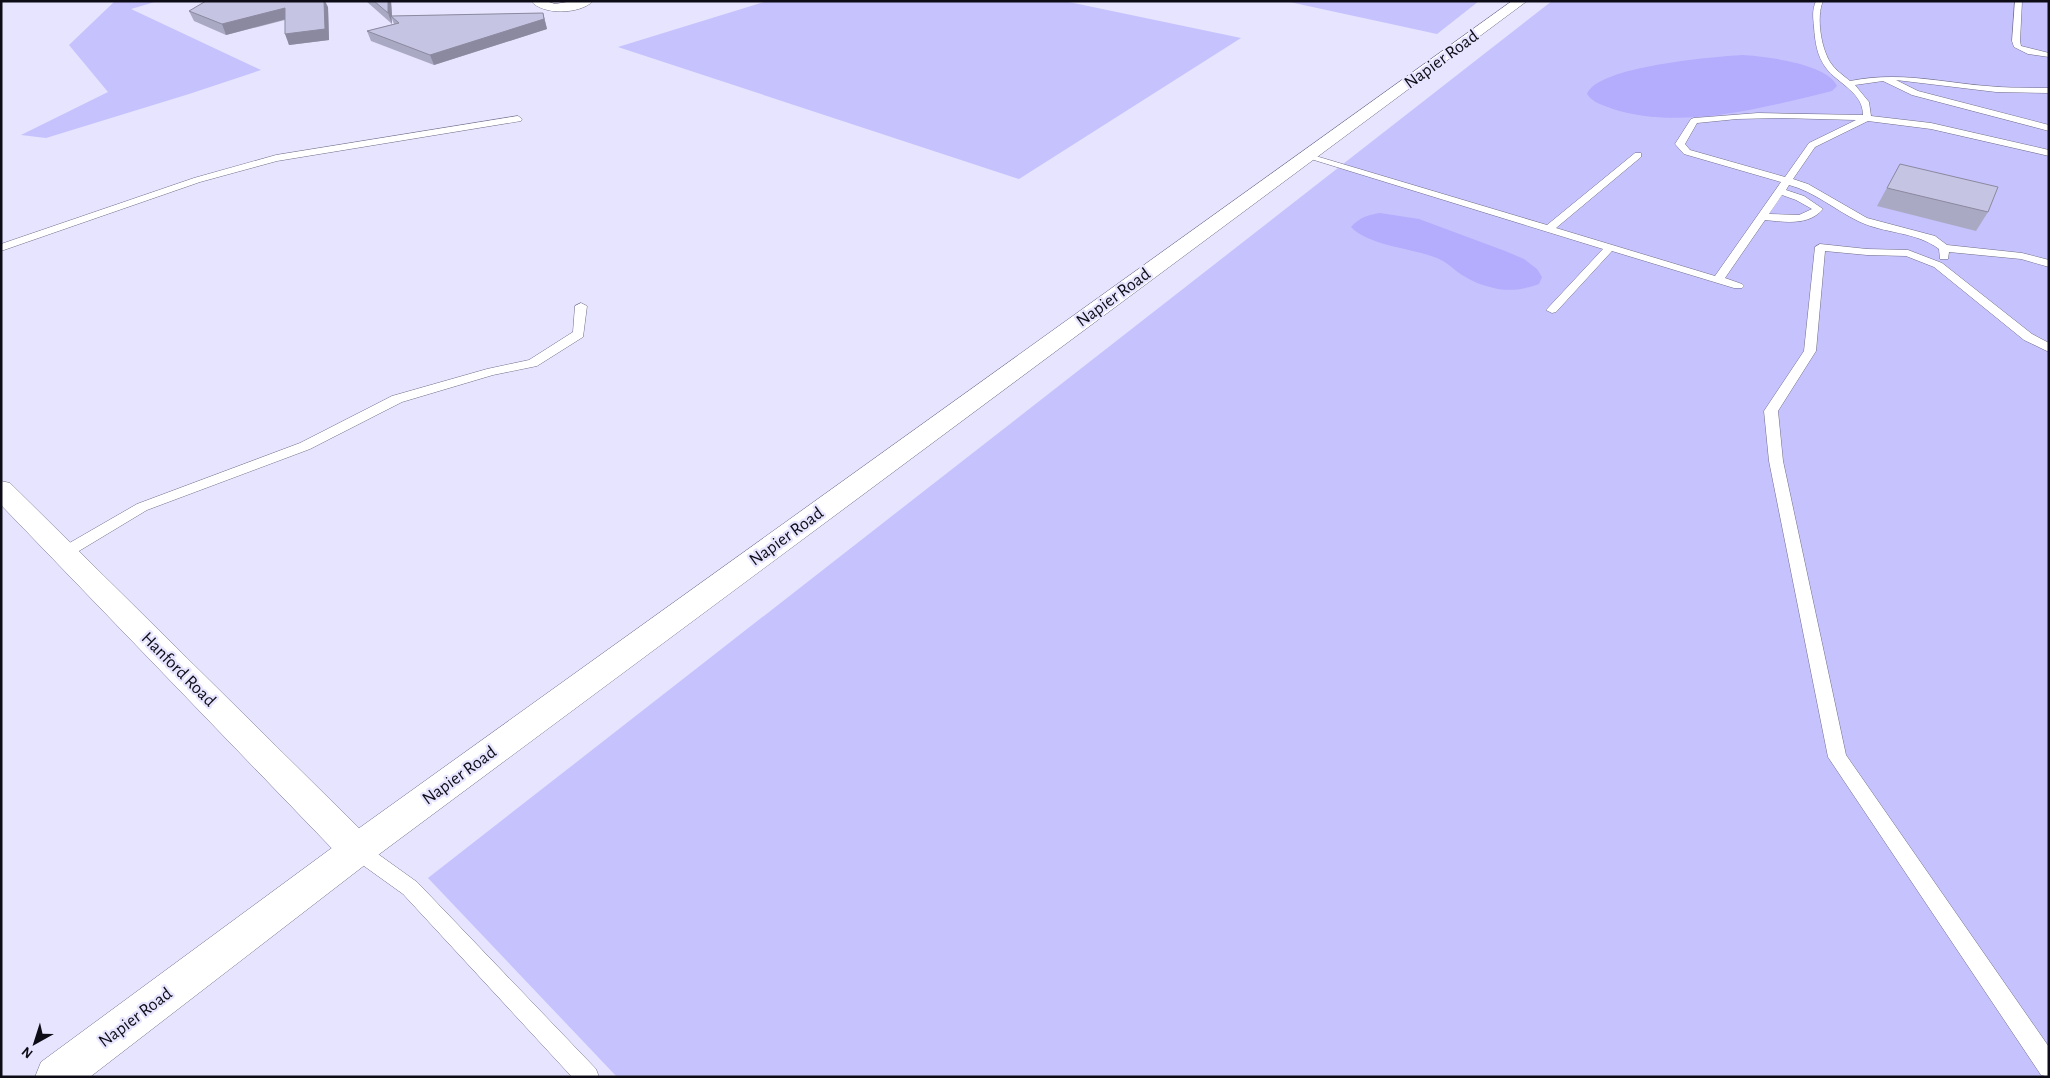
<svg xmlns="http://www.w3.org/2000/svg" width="2050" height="1078" font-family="'Alegreya Sans',sans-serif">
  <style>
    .green { fill: #c6c2fd }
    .water { fill: #b4acfd }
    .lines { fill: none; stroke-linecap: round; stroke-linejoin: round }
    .service-casing { stroke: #6f6d89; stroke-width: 1 }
    .minor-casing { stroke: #6f6d89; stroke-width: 1 }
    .tertiary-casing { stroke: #6f6d89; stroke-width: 1 }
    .service { fill: #fff; fill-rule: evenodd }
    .minor { fill: #fff; fill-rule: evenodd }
    .tertiary { fill: #fff; fill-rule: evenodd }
    .wall { fill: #aaa9c3 }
    .shaded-wall { fill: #8b899f }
    .building { fill: #c6c4e3; stroke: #8b899f }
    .labels { text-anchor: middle; stroke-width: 4.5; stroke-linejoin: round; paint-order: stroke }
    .street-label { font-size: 18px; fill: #0d0c16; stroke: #e6e4fe }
  </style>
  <rect width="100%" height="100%" fill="#e6e4fe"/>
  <g class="green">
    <polygon points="115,1 158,1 131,9 261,70 189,94 46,138 21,135 108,92 69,45"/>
    <polygon points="767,1 1064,1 1241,38 1019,179 618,47"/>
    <polygon points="1285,1 1479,1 1437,34"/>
    <polygon points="1552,1 2049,1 2049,1077 617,1077 428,878"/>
  </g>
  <g class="water">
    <path d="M 1742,55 C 1764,56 1828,64 1837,86 L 1832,91 C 1765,107 1681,131 1613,109 C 1603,105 1593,103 1587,94 C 1598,66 1713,57 1742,55 Z"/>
    <path d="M 1380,213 L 1419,219 L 1505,251 L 1524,259 L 1537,269 L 1542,277 L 1539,284 C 1523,290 1506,292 1490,287 C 1481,285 1470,280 1462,275 C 1453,269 1447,262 1437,258 C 1412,248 1369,246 1351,227 C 1360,217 1368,215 1380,213 Z"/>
  </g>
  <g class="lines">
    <defs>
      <g id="service">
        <path d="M 1816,1 L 1823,1 C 1816,17 1821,47 1830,62 C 1835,70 1843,75 1850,81 C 1899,71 1939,82 1987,86 C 2008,88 2028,88 2049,88 L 2049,93 L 1996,92 L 1896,80 L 1918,91 L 2049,125 L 2049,131 L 1912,95 L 1883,81 L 1855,85 L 1869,102 L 1871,116 L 1931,123 L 2049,150 L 2049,156 L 1931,129 L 1868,121 L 1815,147 L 1793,179 L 1808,184 L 1867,218 L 1935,236 L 1947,245 L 2022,253 L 2049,260 L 2049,267 L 2021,259 L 1949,252 L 1948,259 L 1940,259 L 1939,249 C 1915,231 1884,234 1858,221 C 1835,210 1815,192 1789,185 L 1786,190 L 1804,196 L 1823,209 C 1809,226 1785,222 1765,220 L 1725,278 L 1742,284 L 1744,286 L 1742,288 L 1734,288 L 1612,251 L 1556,312 L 1552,313 L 1546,310 L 1548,308 L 1603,249 L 1301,156 L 1303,154 L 1309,154 L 1547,225 L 1635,153 L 1641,153 L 1641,157 L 1556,228 L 1715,276 L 1781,182 L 1684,154 L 1675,144 L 1691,119 L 1694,118 L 1758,113 L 1863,115 C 1863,92 1838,84 1826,68 C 1817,56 1815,42 1814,27 C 1813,17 1812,10 1816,1 ZM 1780,118 L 1856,120 L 1809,143 L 1785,177 L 1690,150 L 1685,144 L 1697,123 L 1737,119 ZM 1782,195 L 1796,200 L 1812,209 L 1799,215 L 1769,214 Z"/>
        <polygon points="2015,1 2022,1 2020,41 2021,46 2049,53 2049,57 2028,54 2014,47 2012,41"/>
        <polygon points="518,116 522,119 521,121 277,161 200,182 1,251 1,244 194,178 276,155"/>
        <polygon points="1820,244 1867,249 1908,250 1942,263 2032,334 2049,343 2049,352 2024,340 1934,267 1906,256 1867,255 1825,251 1816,351 1778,411 1783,461 1846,755 2049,1047 2049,1077 2041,1075 1828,757 1769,461 1764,411 1804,351 1815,247"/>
        <polygon points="581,303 587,306 583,337 537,366 493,375 402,402 310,449 147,510 69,557 64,558 59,557 56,553 59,549 137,504 300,443 392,396 487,369 529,360 573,332 575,306"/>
        <polygon points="357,841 364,844 417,882 596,1069 599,1077 572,1077 403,894 350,856 347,850 350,844"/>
      </g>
      <g id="minor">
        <path d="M 531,1 L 546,1 L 555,4 L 573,1 L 593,1 C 581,14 543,16 531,1 Z"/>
        <polygon points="1,481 10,483 370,839 375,850 370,861 357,866 344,861 1,505"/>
      </g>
      <polygon id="tertiary" points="1512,1 1527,1 370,861 90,1077 35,1077 41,1062 344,839"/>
    </defs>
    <use href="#service" class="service-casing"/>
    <use href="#minor" class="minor-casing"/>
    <use href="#tertiary" class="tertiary-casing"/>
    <use href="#service" class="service"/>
    <use href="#minor" class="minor"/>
    <use href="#tertiary" class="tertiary"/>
  </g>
  <g class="wall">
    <polygon points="366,1 391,1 392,16 543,13 547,29 434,65 371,41 367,31 394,24 392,19 392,24"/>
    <polygon points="328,7 329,40 289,45 285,20 226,35 194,21 189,11"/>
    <polygon points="1900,164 1988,212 1976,231 1877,206"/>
  </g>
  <g class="shaded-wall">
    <polygon points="324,1 325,1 328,7 329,40 289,45 285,34"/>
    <polygon points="388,1 391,1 392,16 391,16 392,24 388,13"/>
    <polygon points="285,8 290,18 226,35 222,24"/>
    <polygon points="543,13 547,29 434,65 430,55"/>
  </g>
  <g class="building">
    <polygon points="206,1 324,1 325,29 285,34 285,8 222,24 189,11"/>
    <polygon points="374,1 388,1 388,13"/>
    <polygon points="543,13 544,19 430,55 367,31 399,23 391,16"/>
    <polygon points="1900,164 1998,187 1988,212 1887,188"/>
  </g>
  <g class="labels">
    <g class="street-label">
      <text transform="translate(1441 59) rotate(-36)" y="6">Napier Road</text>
      <text transform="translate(1113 297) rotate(-36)" y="6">Napier Road</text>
      <text transform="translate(786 536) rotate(-36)" y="6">Napier Road</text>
      <text transform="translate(179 669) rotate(45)" y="6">Hanford Road</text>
      <text transform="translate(459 775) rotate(-36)" y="6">Napier Road</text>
      <text transform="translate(135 1017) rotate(-37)" y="6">Napier Road</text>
    </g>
  </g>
  <rect width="2050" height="1078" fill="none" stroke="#0d0c16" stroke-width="5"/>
  <g transform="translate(35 1043) rotate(219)" stroke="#e6e4fe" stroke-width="4" paint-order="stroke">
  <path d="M0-4L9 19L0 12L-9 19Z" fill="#0d0c16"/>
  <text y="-8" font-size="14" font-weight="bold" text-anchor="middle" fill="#0d0c16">N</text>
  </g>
</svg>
